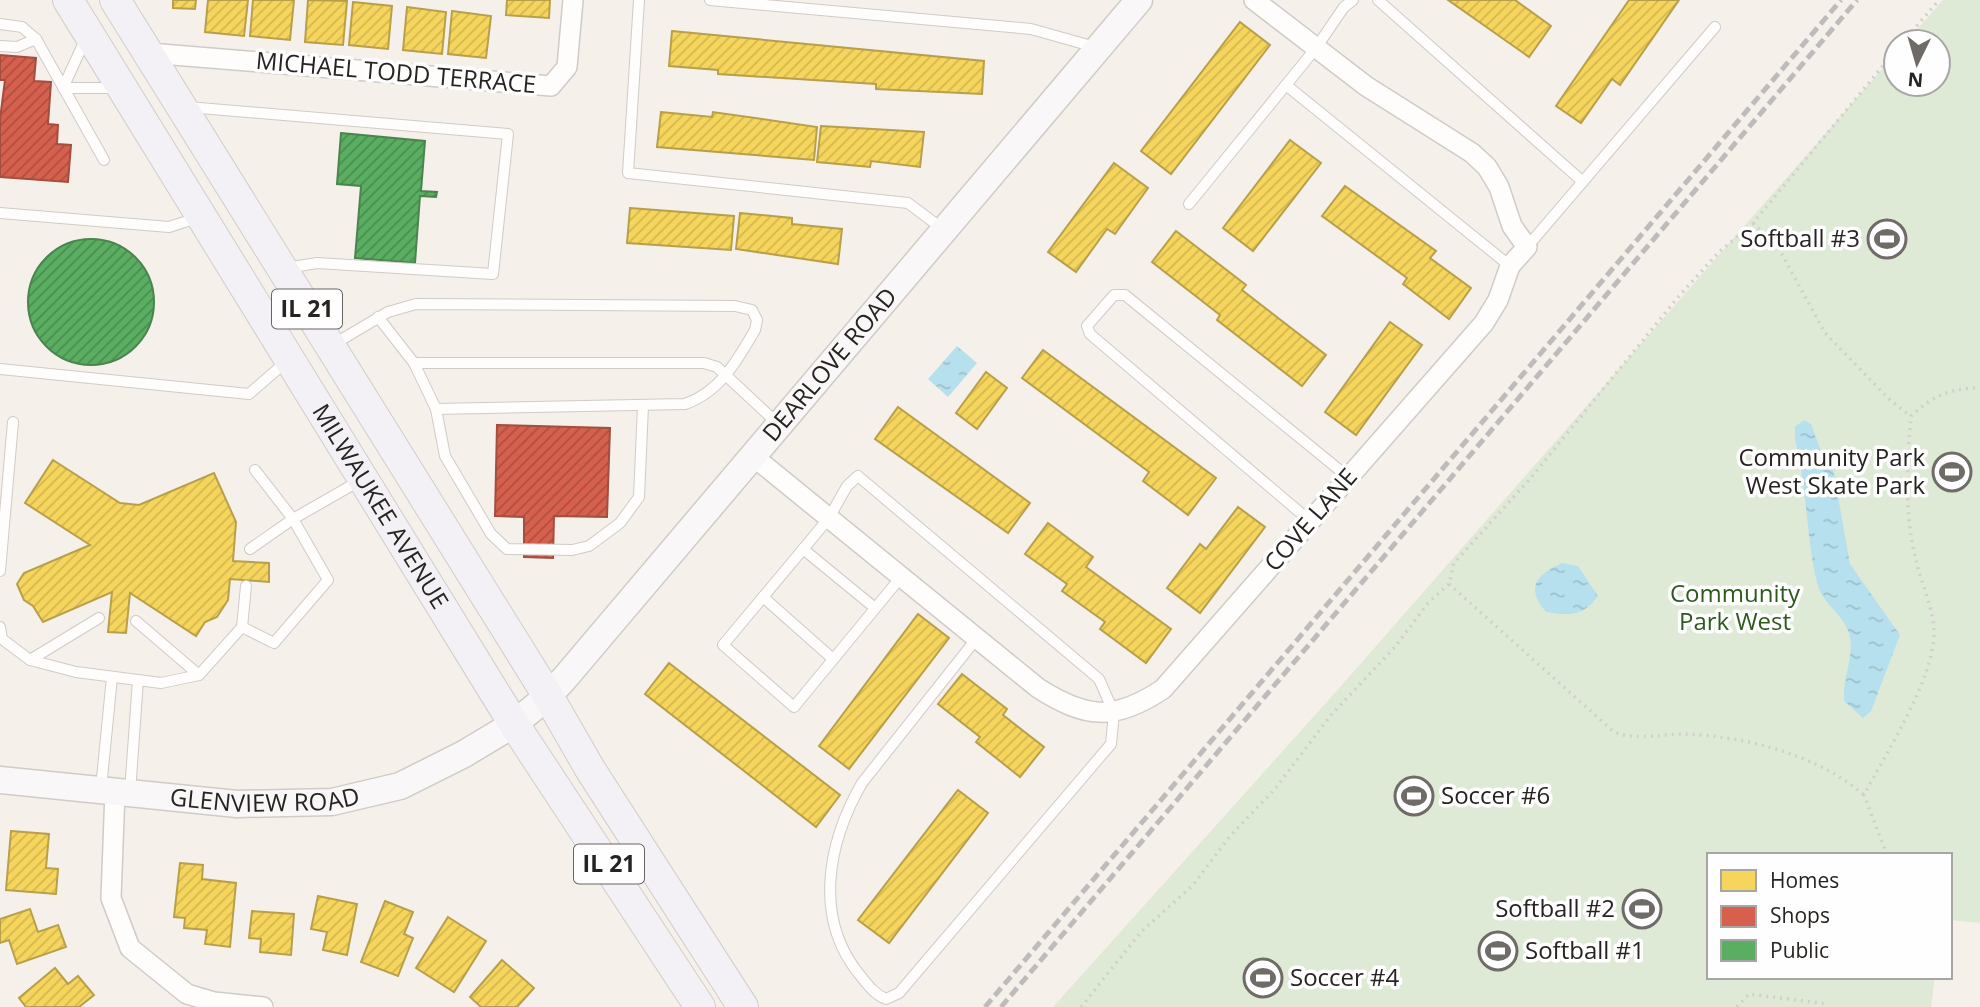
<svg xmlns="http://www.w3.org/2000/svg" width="1980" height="1007" font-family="'Open Sans',sans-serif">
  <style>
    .green { fill: #dfead6 }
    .water { fill: url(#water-ripples) }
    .homes { fill: url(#homes-hatch); stroke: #b8a04a; stroke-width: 2 }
    .shops { fill: url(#shops-hatch); stroke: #a24e40; stroke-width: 2 }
    .public { fill: url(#public-hatch); stroke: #4b844e; stroke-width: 2 }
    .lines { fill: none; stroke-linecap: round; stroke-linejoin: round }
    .service-casing { stroke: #d0cbc6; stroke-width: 12 }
    .minor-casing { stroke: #d0cbc6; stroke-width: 22 }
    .secondary-casing { stroke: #d0cbc6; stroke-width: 29 }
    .primary-casing { stroke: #d1cdcb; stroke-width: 32 }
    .path { stroke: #d2cfcd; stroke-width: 3.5; stroke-dasharray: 2 5; stroke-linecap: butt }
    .service { stroke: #fefdfc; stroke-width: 10 }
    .minor { stroke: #fefdfc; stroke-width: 19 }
    .secondary { stroke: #f9f7f8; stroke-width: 26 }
    .primary { stroke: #f3f1f5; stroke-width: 30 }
    .rail { stroke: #bebcbb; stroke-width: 5; stroke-dasharray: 10 5; stroke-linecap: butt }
    .labels { text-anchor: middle; stroke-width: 7; stroke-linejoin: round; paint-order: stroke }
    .shield { fill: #fefefe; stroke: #686563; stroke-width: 2 }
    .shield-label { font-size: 23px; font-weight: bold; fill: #272320 }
    .street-label { font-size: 24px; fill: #272320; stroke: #fefefe }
    .poi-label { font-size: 24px; fill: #272320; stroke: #fefefe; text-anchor: end }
    .park-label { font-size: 24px; fill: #2e591f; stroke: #fefefe }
  </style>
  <defs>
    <pattern id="water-ripples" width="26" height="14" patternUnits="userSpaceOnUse" patternTransform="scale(1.75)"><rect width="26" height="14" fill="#b6e0ed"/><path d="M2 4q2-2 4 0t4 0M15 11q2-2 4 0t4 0" fill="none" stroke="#9cc0cb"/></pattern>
    <pattern id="homes-hatch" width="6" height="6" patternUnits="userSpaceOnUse" patternTransform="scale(1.75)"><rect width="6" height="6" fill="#f6d55c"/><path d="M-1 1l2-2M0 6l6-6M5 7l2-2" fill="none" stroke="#d3b750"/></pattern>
    <pattern id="shops-hatch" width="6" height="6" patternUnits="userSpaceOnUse" patternTransform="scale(1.75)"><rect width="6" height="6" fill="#d6604d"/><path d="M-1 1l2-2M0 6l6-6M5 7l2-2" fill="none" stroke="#ae4f40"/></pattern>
    <pattern id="public-hatch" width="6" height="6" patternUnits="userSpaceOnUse" patternTransform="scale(1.75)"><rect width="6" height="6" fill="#5aae61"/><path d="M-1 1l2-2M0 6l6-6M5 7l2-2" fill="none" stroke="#4a8d50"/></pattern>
  </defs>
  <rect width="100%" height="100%" fill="#f6f0ea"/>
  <polygon class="green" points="1943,0 1980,0 1980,923 1950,920 1950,855 1709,855 1709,977 1935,977 1931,1007 1053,1007 1341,686 1896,53 1896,84 1938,84 1938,42 1906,42"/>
  <g class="water">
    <polygon points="957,346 977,363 948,397 928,379"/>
    <path d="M 1804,420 L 1811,424 L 1821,451 L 1833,468 L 1850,564 L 1900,635 L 1871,711 L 1863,718 L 1844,701 C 1842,679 1854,658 1850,637 C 1845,614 1823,606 1817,583 C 1806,536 1807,487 1795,439 L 1795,427 Z"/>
    <path d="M 1562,563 L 1578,566 L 1598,596 C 1584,616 1569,616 1546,612 C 1525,587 1536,575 1562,563 Z"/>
  </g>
  <g class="homes">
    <polygon points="173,0 196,0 195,9 173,8"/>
    <polygon points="208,0 248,0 244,36 205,32"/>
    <polygon points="253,0 294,0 290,40 250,36"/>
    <polygon points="308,0 347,1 343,45 305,42"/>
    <polygon points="507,0 550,0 549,18 506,15"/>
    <polygon points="1448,0 1515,0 1551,26 1529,57"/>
    <polygon points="1629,0 1679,0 1620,85 1612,79 1581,123 1556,106"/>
    <polygon points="353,2 392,6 388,49 349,45"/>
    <polygon points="407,7 446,12 442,54 403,50"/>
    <polygon points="452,11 491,16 486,58 448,54"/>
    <polygon points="1240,22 1270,45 1171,174 1141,151"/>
    <polygon points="672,31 984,61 982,94 876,89 876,84 718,74 718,70 669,66"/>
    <polygon points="661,112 712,117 713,112 817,127 814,160 657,147"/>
    <polygon points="821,126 924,132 920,167 871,161 870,167 817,162"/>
    <polygon points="1290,140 1321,163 1253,251 1223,228"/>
    <polygon points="1114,163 1148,188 1115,234 1107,229 1076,272 1048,252"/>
    <polygon points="1345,186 1436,251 1430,258 1471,288 1449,319 1403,284 1407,278 1322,216"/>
    <polygon points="630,208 734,216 731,250 627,243"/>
    <polygon points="740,213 792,218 792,224 842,229 838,264 736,249"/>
    <polygon points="1176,231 1246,285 1242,290 1326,355 1302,386 1217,320 1220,315 1152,262"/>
    <polygon points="1390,322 1422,345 1356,435 1325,412"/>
    <polygon points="1043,350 1216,478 1188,515 1143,481 1149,472 1022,378"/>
    <polygon points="986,372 1007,388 977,429 956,413"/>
    <polygon points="898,407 1030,503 1008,533 875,439"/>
    <polygon points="53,460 120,503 139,505 214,473 236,522 233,561 269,563 269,582 230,579 228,600 217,617 205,622 196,636 130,593 126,633 108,632 112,592 43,622 33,606 24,600 17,584 24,573 90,545 25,503"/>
    <polygon points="1238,507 1265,527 1200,613 1167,588 1200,544 1206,549"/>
    <polygon points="1048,523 1093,557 1086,567 1171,629 1146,663 1100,629 1105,622 1062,591 1067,584 1025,554"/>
    <polygon points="918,614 949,638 849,769 819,746"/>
    <polygon points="669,663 840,795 816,827 645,694"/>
    <polygon points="962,674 1007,709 1003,715 1044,747 1020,777 976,742 980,737 938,704"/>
    <polygon points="958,790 988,813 889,943 858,920"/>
    <polygon points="11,831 49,834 46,868 58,869 56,894 6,890"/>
    <polygon points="180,863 203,865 202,879 236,883 230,947 205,944 207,930 184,928 185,918 174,917"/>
    <polygon points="318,896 357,904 347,955 323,950 327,932 311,929"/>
    <polygon points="385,901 413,912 404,934 413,938 398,976 361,962"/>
    <polygon points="30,909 38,932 58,925 66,947 17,964 9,940 0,943 0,919"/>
    <polygon points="252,911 294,914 291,955 260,952 261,939 249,938"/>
    <polygon points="448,917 486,941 454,992 416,968"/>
    <polygon points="502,960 534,988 517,1007 481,1007 470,997"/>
    <polygon points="55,968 68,984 78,976 94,995 79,1007 26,1007 19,998"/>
  </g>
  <g class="shops">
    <polygon points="0,55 36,58 34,81 51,82 48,124 58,125 57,144 71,145 68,182 0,177 0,119 5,80 0,80"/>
    <polygon points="497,425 610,428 607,517 554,516 553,558 524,557 524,517 495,516"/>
  </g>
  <g class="public">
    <polygon points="341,133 425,141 421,191 437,192 436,197 420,196 415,263 355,258 361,186 337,184"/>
    <circle cx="91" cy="302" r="63"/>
  </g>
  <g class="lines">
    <defs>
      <g id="service">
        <polyline points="639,0 628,173 908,203 944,230"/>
        <polyline points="710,0 1031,29 1095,47"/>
        <polyline points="1378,0 1583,182"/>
        <polyline points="0,24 22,27 36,39 104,160"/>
        <polyline points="85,40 63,88 118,88"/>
        <polyline points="0,46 17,47 36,39"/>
        <polyline points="1286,85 1510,266"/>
        <polyline points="188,107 508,134 493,274 317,263 286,268"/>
        <polyline points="1189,204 1316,48 1344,7 1353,0"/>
        <polyline points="0,213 169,227 197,218"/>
        <polyline points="1527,247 1715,27"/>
        <polyline points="378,317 414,363"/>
        <path d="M 334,344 L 388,312 L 416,304 L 735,306 L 752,310 L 757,320 L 755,330 C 737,361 720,392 685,404 L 436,409"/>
        <polyline points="0,369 249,394 287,361"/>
        <polyline points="643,406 639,497 620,523 589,546 572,550 507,549 491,534 445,456 436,409 414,363 704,363 717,367 777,423"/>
        <polyline points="1310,521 1090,334 1087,326 1114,295 1125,295 1348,477"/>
        <polyline points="250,549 293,519 255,470"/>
        <polyline points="803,549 875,608"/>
        <polyline points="0,571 13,422"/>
        <path d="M 901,577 L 794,707 L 723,645 L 829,518 L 847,486 L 858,476 L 1099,679 L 1114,713 L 1111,744 L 899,993 L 886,999 C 874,994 867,984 859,974 C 813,917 828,842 862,783 L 977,638"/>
        <polyline points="763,597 833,659"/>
        <polyline points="136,621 199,675"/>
        <polyline points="0,627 2,639 30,660 76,672 161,683 199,675 242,627 274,643 328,580 293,519 361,480"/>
        <polyline points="242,627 246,586"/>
        <polyline points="30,660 99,618"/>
        <polyline points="101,788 112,677"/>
        <polyline points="130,792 138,680"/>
      </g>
      <g id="minor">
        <polyline points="149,53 551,86 567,67 573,0"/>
        <path d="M 754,457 L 1038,688 C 1085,718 1114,722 1163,689 L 1484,323 L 1498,300 L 1510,266 L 1527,247 L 1512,226 L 1499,187 L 1487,167 L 1472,153 L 1366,86 L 1254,0"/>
        <polyline points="115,791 111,898 130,948 187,994 214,1002 263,1007"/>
      </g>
      <g id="secondary">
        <path id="s1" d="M 0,780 L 237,804 L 332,802 L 400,786 L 464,754 L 514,724 L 548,696 L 564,679 L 1139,0"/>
      </g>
      <g id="primary">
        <path id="s2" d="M 68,0 L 514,724 L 700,1007"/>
        <polyline points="115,0 548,696 590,769 743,1007"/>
      </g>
    </defs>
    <use href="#service" class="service-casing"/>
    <use href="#minor" class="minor-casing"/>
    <use href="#secondary" class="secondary-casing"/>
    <use href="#primary" class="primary-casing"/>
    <g class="path">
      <polyline points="1903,42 1939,0"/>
      <polyline points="1753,223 1779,249 1825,333 1890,400 1911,416"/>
      <path d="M 1449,584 L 1614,732 C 1635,741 1660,734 1683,734 C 1744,736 1817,754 1864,795"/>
      <path d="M 1887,855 L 1864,795 C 1886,753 1934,679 1934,633 C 1934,608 1921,584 1916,560 C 1904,514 1907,463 1911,416 C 1933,396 1950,388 1980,388"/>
      <polyline points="1081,1007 1141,932 1193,885 1231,835 1275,789 1331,715 1395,647 1428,603 1449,584 1454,563 1529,480 1679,296 1719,252 1753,223 1896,50"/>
      <polyline points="1737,1007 1749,994 1828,1004"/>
    </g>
    <use href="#service" class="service"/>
    <use href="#minor" class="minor"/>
    <use href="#secondary" class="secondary"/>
    <use href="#primary" class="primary"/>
    <g class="rail">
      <polyline points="985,1007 1841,0"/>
      <polyline points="1001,1007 1857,0"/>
    </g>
  </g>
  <defs>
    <symbol id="stadium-ring" viewBox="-11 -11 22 22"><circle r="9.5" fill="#fefefe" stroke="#6f6b67" stroke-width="1.5"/><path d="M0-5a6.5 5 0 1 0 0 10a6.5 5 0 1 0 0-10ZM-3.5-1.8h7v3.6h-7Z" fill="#6f6b67"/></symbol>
  </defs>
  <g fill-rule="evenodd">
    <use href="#stadium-ring" x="1865" y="217" width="44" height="44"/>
    <use href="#stadium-ring" x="1930" y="450" width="44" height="44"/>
    <use href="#stadium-ring" x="1392" y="774" width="44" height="44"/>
    <use href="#stadium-ring" x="1620" y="887" width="44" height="44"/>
    <use href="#stadium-ring" x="1476" y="929" width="44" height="44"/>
    <use href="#stadium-ring" x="1241" y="956" width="44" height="44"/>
  </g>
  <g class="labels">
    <g class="shield">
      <rect x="272" y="289.5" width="70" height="39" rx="5"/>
      <rect x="574" y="844.5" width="70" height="39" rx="5"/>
    </g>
    <g class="shield-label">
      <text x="307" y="317">IL 21</text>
      <text x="609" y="872">IL 21</text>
    </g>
    <g class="street-label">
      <text transform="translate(396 73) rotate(5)" y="8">MICHAEL TODD TERRACE</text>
      <text dy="8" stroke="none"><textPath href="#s1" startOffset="1012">DEARLOVE ROAD</textPath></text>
      <text dy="8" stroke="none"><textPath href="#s2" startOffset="595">MILWAUKEE AVENUE</textPath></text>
      <text transform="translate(1311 520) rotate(-49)" y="8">COVE LANE</text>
      <text dy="8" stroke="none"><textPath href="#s1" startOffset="266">GLENVIEW ROAD</textPath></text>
    </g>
    <g class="poi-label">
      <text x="1860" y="247">Softball #3</text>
      <text x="1925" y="466">Community Park<tspan x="1925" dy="28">West Skate Park</tspan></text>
      <text x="1441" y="804" text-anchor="start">Soccer #6</text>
      <text x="1615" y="917">Softball #2</text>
      <text x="1525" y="959" text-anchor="start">Softball #1</text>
      <text x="1290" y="986" text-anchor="start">Soccer #4</text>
    </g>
    <g class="park-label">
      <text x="1735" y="602">Community<tspan x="1735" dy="28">Park West</tspan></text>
    </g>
  </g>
  <rect x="1707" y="853" width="245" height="126" fill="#fefefe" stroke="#a8a6a5" stroke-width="2"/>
  <rect x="1721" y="870" width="35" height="21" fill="#f6d55c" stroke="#a8a6a5" stroke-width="2"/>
  <text x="1770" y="888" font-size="21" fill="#272320">Homes</text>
  <rect x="1721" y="906" width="35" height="21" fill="#d6604d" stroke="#a8a6a5" stroke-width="2"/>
  <text x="1770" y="923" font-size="21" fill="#272320">Shops</text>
  <rect x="1721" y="940" width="35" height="21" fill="#5aae61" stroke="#a8a6a5" stroke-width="2"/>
  <text x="1770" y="958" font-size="21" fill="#272320">Public</text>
  <g transform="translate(1917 63) rotate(185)"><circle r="33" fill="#fefefe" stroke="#a8a6a5" stroke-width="2"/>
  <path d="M0-5L12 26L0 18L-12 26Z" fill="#6f6b67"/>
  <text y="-10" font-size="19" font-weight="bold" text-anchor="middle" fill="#272320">N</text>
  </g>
</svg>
